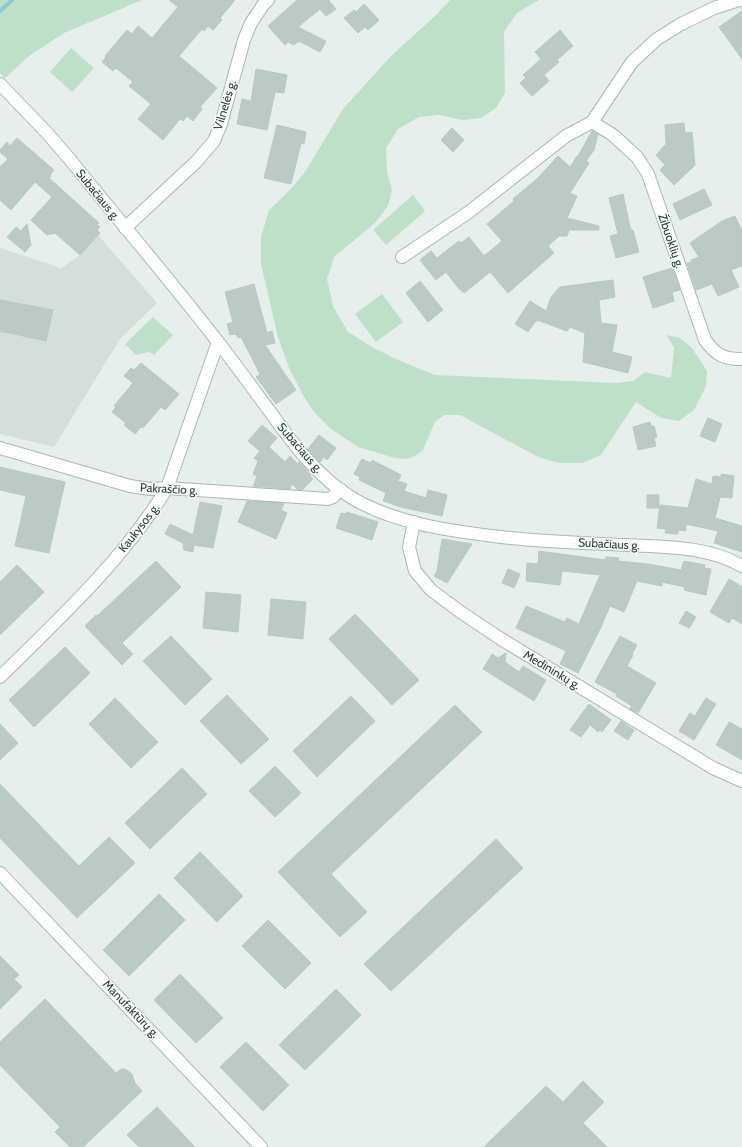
<svg xmlns="http://www.w3.org/2000/svg" width="742" height="1147" font-family="Cabin,sans-serif">
  <style>
    .built { fill: #d4dfda }
    .green { fill: #bfe0c8 }
    .lines { fill: none; stroke-linecap: round; stroke-linejoin: round }
    .stream { stroke: #8ec9d4; stroke-width: 4 }
    .building { fill: #bbcac4; stroke: #b8c9c2 }
    .street-casing { stroke: #a8b8b2; stroke-width: 14 }
    .secondary-casing { stroke: #a4bbb3; stroke-width: 14 }
    .street { stroke: #fff; stroke-width: 12 }
    .secondary { stroke: #fff; stroke-width: 12 }
    .labels { text-anchor: middle; stroke-width: 3; stroke-linejoin: round; paint-order: stroke }
    .street-label { font-size: 12px; fill: #24423a; stroke: #f7fbf9 }
  </style>
  <rect width="100%" height="100%" fill="#e6efeb"/>
  <polygon class="built" points="98,235 157,303 120,339 54,447 0,434 0,248 61,268 80,255"/>
  <g class="green">
    <polygon points="0,0 142,0 64,33 29,56 5,78 0,73"/>
    <polygon points="450,0 539,0 517,13 504,32 505,93 496,108 481,118 463,120 439,115 419,117 398,129 386,148 387,171 392,190 388,206 375,223 334,257 327,279 333,306 348,332 372,347 398,360 435,375 617,383 633,381 645,372 671,378 674,348 667,335 680,338 692,348 707,371 706,386 694,410 679,421 661,418 636,402 601,455 583,463 559,463 538,457 460,415 444,415 435,422 423,450 417,455 407,459 395,458 358,447 331,429 314,412 304,397 289,368 278,337 261,264 261,237 269,210 290,190 305,172 343,109 390,57 436,15"/>
    <polygon points="71,48 94,68 72,92 50,72"/>
    <polygon points="413,195 425,211 386,245 373,230"/>
    <polygon points="382,294 403,322 376,342 355,314"/>
    <polygon points="153,317 173,335 154,355 150,352 136,355 125,344"/>
  </g>
  <g class="lines">
    <polyline class="stream" points="0,11 12,0"/>
  </g>
  <g class="building">
    <polygon points="169,0 235,0 220,18 222,20 213,30 208,26 204,31 202,29 179,56 217,88 200,107 202,109 193,121 187,116 183,121 180,119 163,140 138,119 151,104 129,86 133,82 116,68 113,71 102,62 106,57 105,56 127,30 132,34 138,26 152,38 178,7"/>
    <polygon points="297,0 330,0 329,1 336,9 326,16 320,9 298,27 326,41 320,52 299,41 294,45 288,42 285,45 268,26"/>
    <polygon points="364,4 379,20 368,30 365,27 358,33 344,18 354,10 356,12"/>
    <polygon points="742,11 742,59 719,27"/>
    <polygon points="560,30 573,46 557,60 559,62 544,75 549,81 532,96 520,83 526,78 523,75 541,59 535,52"/>
    <polygon points="256,69 287,75 284,93 275,92 267,130 237,124 242,99 251,101"/>
    <polygon points="684,123 685,133 692,132 695,165 674,185 660,170 665,165 656,155 666,144 665,125"/>
    <polygon points="277,125 306,132 304,144 301,143 291,184 264,178"/>
    <polygon points="452,128 464,140 453,152 441,140"/>
    <polygon points="592,131 598,134 594,150 586,161 589,163 570,193 577,196 567,218 599,226 599,230 569,230 567,236 559,236 548,246 554,253 508,293 490,272 464,293 461,290 460,290 446,272 436,280 420,260 431,251 437,258 459,241 461,243 469,237 484,256 502,241 487,224 514,201 513,199 538,178 558,156 570,167 577,156 578,156"/>
    <polygon points="17,138 54,170 50,175 51,176 49,178 99,223 97,225 100,227 97,230 100,233 80,255 55,233 47,235 31,220 52,197 35,182 11,210 0,200 0,167 8,159 0,152 0,150 7,142 10,146"/>
    <polygon points="704,189 712,205 680,220 673,204"/>
    <polygon points="623,194 630,227 632,231 633,230 639,252 616,258 610,236 618,234 609,198"/>
    <polygon points="735,216 742,231 742,266 731,270 739,287 718,296 712,284 696,290 687,263 692,262 691,260 699,257 690,243 722,221"/>
    <polygon points="27,224 31,245 25,252 7,237 16,227 21,231"/>
    <polygon points="672,268 680,290 672,292 674,301 653,308 643,277"/>
    <polygon points="613,280 615,297 599,300 601,323 617,325 612,352 632,357 628,373 583,362 585,333 570,327 567,331 537,320 536,322 535,322 528,332 515,324 530,301 546,311 551,297 560,287"/>
    <polygon points="420,281 443,310 428,322 406,293"/>
    <polygon points="254,284 267,333 272,331 275,343 265,345 296,390 276,404 256,377 260,374 241,337 238,338 236,334 230,335 227,324 233,322 225,292"/>
    <polygon points="0,300 53,310 46,341 0,331"/>
    <polygon points="141,363 179,394 165,410 161,407 143,428 141,427 135,434 124,425 126,423 112,412 116,407 114,406 133,383 124,376 131,368 134,370"/>
    <polygon points="708,418 722,424 715,442 700,436"/>
    <polygon points="650,422 651,426 654,426 657,437 654,438 656,446 638,450 633,427"/>
    <polygon points="262,425 277,438 269,447 285,462 290,456 298,464 299,462 311,475 310,476 313,479 302,490 297,489 292,484 290,489 253,486 257,476 253,474 258,461 254,458 260,451 248,441"/>
    <polygon points="319,435 336,448 327,460 324,457 320,462 308,449"/>
    <polygon points="362,459 371,463 372,460 401,475 398,481 407,484 404,491 426,498 428,490 447,495 442,516 401,507 383,501 386,493 359,480 360,477 354,474"/>
    <polygon points="0,467 65,482 49,553 15,546 26,496 0,490"/>
    <polygon points="721,474 734,476 732,498 720,497 715,518 742,526 742,552 714,543 718,531 686,524 686,531 678,530 678,534 665,533 666,529 657,528 660,505 688,508 696,479 712,484 713,476 721,477"/>
    <rect x="647" y="495" width="12" height="13"/>
    <polygon points="247,501 284,503 281,510 287,513 276,539 238,522"/>
    <polygon points="200,502 222,506 213,548 194,545 193,552 184,550 183,543 165,534 170,524 193,535"/>
    <polygon points="347,512 378,522 372,540 336,528 341,513 346,514"/>
    <polygon points="442,539 472,544 447,583 434,576 437,571"/>
    <polygon points="539,551 605,560 606,557 619,558 618,561 648,564 681,570 684,561 705,565 704,568 711,569 706,595 684,590 685,587 662,582 662,586 637,581 624,612 610,606 601,627 578,673 560,664 566,651 516,628 526,606 565,622 567,618 579,624 600,575 562,571 560,585 526,581 527,563 538,564"/>
    <polygon points="156,561 181,587 122,643 133,654 122,665 85,626 96,615 97,616"/>
    <polygon points="17,565 44,592 0,635 0,582"/>
    <polygon points="508,569 520,574 514,588 502,583"/>
    <polygon points="729,579 742,587 742,624 732,618 729,623 710,612"/>
    <polygon points="206,592 241,595 238,632 203,628"/>
    <polygon points="271,599 306,602 303,639 268,635"/>
    <polygon points="686,611 696,617 689,628 679,623"/>
    <polygon points="355,614 419,680 392,705 329,639"/>
    <polygon points="171,636 212,679 185,705 143,661"/>
    <polygon points="620,636 637,645 632,654 633,655 627,666 656,683 638,713 630,709 632,706 616,696 617,694 595,682"/>
    <polygon points="65,647 90,673 34,727 9,700"/>
    <polygon points="506,653 505,662 519,672 523,666 546,680 534,701 483,669 492,654 498,658"/>
    <polygon points="227,695 269,739 241,764 200,721"/>
    <polygon points="351,696 375,721 317,777 293,751"/>
    <polygon points="115,698 158,742 131,768 89,724"/>
    <polygon points="706,698 716,704 694,740 679,731 690,713 695,716"/>
    <polygon points="589,704 611,720 602,732 600,730 598,732 590,725 581,737 570,730"/>
    <polygon points="455,705 482,732 331,874 367,912 340,937 278,872"/>
    <polygon points="621,721 634,730 628,740 614,731"/>
    <polygon points="729,722 742,729 742,760 716,745"/>
    <polygon points="0,724 18,743 0,760"/>
    <polygon points="275,766 301,793 275,817 249,791"/>
    <polygon points="182,768 207,794 150,849 125,823"/>
    <polygon points="0,784 79,866 109,837 135,863 77,918 0,838"/>
    <polygon points="496,839 523,868 391,991 364,964"/>
    <polygon points="200,852 243,896 217,922 174,878"/>
    <polygon points="159,894 185,920 129,976 103,950"/>
    <polygon points="268,920 311,963 285,989 242,946"/>
    <polygon points="0,956 19,975 14,979 22,987 0,1009"/>
    <polygon points="180,974 223,1018 196,1043 154,1000"/>
    <polygon points="336,989 361,1015 305,1070 279,1045"/>
    <polygon points="45,999 116,1073 121,1069 125,1069 132,1074 135,1083 142,1091 83,1147 70,1147 55,1132 60,1127 0,1065 0,1042"/>
    <polygon points="246,1042 289,1085 263,1111 220,1067"/>
    <polygon points="583,1081 604,1102 583,1123 607,1147 484,1147 546,1086 563,1102"/>
    <polygon points="157,1107 195,1147 139,1147 127,1135"/>
  </g>
  <g class="lines">
    <defs>
      <g id="street">
        <path d="M 739,0 L 714,8 L 681,24 L 657,39 L 632,62 L 592,122 L 613,135 L 637,157 L 648,174 L 705,340 C 716,355 723,359 742,359"/>
        <polyline points="125,228 196,162 214,141 221,124 244,40 251,23 263,5 268,0"/>
        <polyline points="402,257 469,212 566,136 592,122"/>
        <polyline points="0,448 130,486 150,489 167,488 328,499 333,497 340,489"/>
        <polyline points="414,522 409,547 415,571 431,590 462,613 501,639 713,768 742,781"/>
        <path d="M 0,677 C 60,618 123,560 167,488 L 218,342"/>
        <polyline points="0,873 261,1147"/>
      </g>
      <path id="secondary" d="M 0,84 L 48,134 L 72,162 C 120,222 171,281 218,342 C 236,365 253,389 271,413 C 293,444 318,477 352,498 C 396,524 451,531 501,537 C 543,542 585,543 627,545 C 667,547 707,546 742,566"/>
    </defs>
    <use href="#street" class="street-casing"/>
    <use href="#secondary" class="secondary-casing"/>
    <use href="#street" class="street"/>
    <use href="#secondary" class="secondary"/>
  </g>
  <g class="labels">
    <g class="street-label">
      <text transform="translate(225 105) rotate(-73)" y="4">Vilnelės g.</text>
      <text transform="translate(98 195) rotate(51)" y="4">Subačiaus g.</text>
      <text transform="translate(671 241) rotate(71)" y="4">Žibuoklių g.</text>
      <text transform="translate(300 448) rotate(49)" y="4">Subačiaus g.</text>
      <text transform="translate(169 489) rotate(3)" y="4">Pakraščio g.</text>
      <text transform="translate(139 528) rotate(-52)" y="4">Kaukysos g.</text>
      <text transform="translate(609 544) rotate(3)" y="4">Subačiaus g.</text>
      <text transform="translate(552 670) rotate(31)" y="4">Medininkų g.</text>
      <text transform="translate(131 1009) rotate(46)" y="4">Manufaktūrų g.</text>
    </g>
  </g>
</svg>
